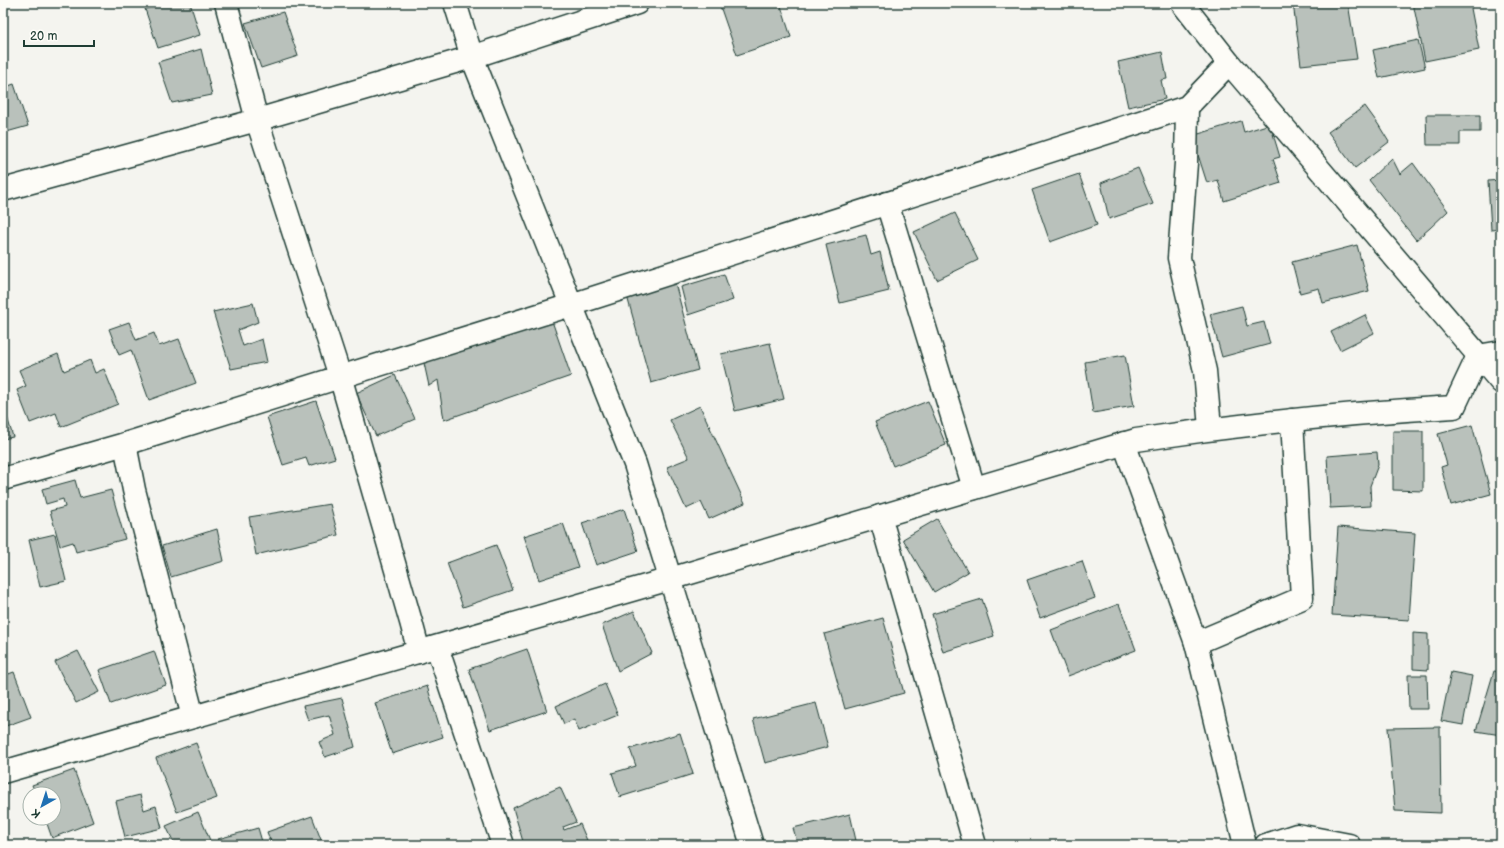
<svg xmlns="http://www.w3.org/2000/svg" width="1504" height="848" font-family="'Balsamiq Sans',sans-serif">
  <style>
    .building { fill: #b9c1bb; stroke: #1f3d34 }
    .lines { fill: none; stroke-linecap: round; stroke-linejoin: round }
    .minor-casing { stroke: #1f3d34; stroke-width: 25 }
    .minor { stroke: #fdfcf7; stroke-width: 22 }
  </style>
  <rect width="100%" height="100%" fill="#f4f4ef"/>
  <filter id="ink" filterUnits="userSpaceOnUse"><feTurbulence type="fractalNoise" baseFrequency=".025" numOctaves="2"/><feDisplacementMap in="SourceGraphic" scale="8" xChannelSelector="R" yChannelSelector="G"/><feConvolveMatrix kernelMatrix="1 2 1 2 8 2 1 2 1" color-interpolation-filters="sRGB"/></filter>
  <g filter="url(#ink)">
    <g class="building">
      <polygon points="162,3 190,3 200,35 158,48 145,9"/>
      <polygon points="719,3 780,3 791,37 737,55"/>
      <polygon points="1293,3 1348,3 1357,59 1301,65"/>
      <polygon points="1413,3 1470,3 1479,50 1425,61"/>
      <polygon points="283,12 298,56 261,68 245,23"/>
      <polygon points="1418,40 1425,68 1379,78 1373,50"/>
      <polygon points="201,49 212,95 172,103 158,62"/>
      <polygon points="1162,52 1167,79 1161,80 1165,99 1128,107 1118,62"/>
      <polygon points="14,84 28,126 3,133 3,88"/>
      <polygon points="1365,106 1378,124 1389,142 1355,168 1328,132"/>
      <polygon points="1426,115 1480,115 1480,132 1460,132 1460,145 1427,145"/>
      <polygon points="1241,121 1244,132 1270,124 1280,157 1273,159 1281,183 1224,201 1218,180 1207,183 1192,136"/>
      <polygon points="1392,158 1400,174 1413,163 1448,211 1430,228 1416,240 1369,180"/>
      <polygon points="1138,168 1153,204 1109,219 1101,183"/>
      <polygon points="1079,174 1097,225 1050,242 1032,190"/>
      <polygon points="1501,180 1501,229 1491,230 1488,181"/>
      <polygon points="955,213 978,260 937,280 914,232"/>
      <polygon points="866,235 871,255 880,252 889,291 840,303 826,245"/>
      <polygon points="1357,245 1369,291 1323,303 1319,288 1300,293 1292,262"/>
      <polygon points="724,274 733,300 688,315 681,287"/>
      <polygon points="675,283 698,370 651,383 627,296"/>
      <polygon points="253,303 258,322 238,330 243,346 262,339 267,362 231,369 213,312"/>
      <polygon points="1242,306 1247,326 1264,322 1270,344 1222,357 1210,314"/>
      <polygon points="1365,315 1374,333 1340,350 1331,332"/>
      <polygon points="552,321 571,376 444,420 438,380 429,386 422,354"/>
      <polygon points="129,322 136,340 154,333 159,346 179,339 196,383 149,400 131,350 119,355 109,329"/>
      <polygon points="770,343 784,399 735,411 721,354"/>
      <polygon points="58,354 64,371 90,360 95,373 104,369 118,404 61,427 56,413 30,423 17,390 26,386 19,370"/>
      <polygon points="1125,355 1134,406 1093,413 1085,362"/>
      <polygon points="395,375 415,419 376,436 356,393"/>
      <polygon points="316,401 335,458 309,466 306,458 283,465 267,417"/>
      <polygon points="928,401 946,445 893,466 875,422"/>
      <polygon points="3,403 13,437 3,439"/>
      <polygon points="700,406 745,503 709,519 701,502 686,509 667,467 689,458 670,420"/>
      <polygon points="1472,425 1491,494 1451,505 1441,467 1447,465 1438,434"/>
      <polygon points="1393,431 1423,431 1423,491 1393,490"/>
      <polygon points="1377,452 1378,465 1370,486 1371,506 1330,508 1327,456"/>
      <polygon points="75,480 80,498 111,490 125,539 76,552 73,542 60,546 50,511 65,507 63,499 46,504 42,489"/>
      <polygon points="330,504 338,535 256,555 249,517"/>
      <polygon points="624,509 638,551 596,565 582,523"/>
      <polygon points="937,519 968,572 934,592 903,539"/>
      <polygon points="563,523 578,567 539,580 524,536"/>
      <polygon points="1338,527 1415,533 1409,620 1332,615"/>
      <polygon points="217,529 224,561 171,577 162,546"/>
      <polygon points="55,534 66,581 40,587 29,540"/>
      <polygon points="496,545 513,590 463,607 447,563"/>
      <polygon points="1082,561 1095,598 1040,618 1027,580"/>
      <polygon points="982,599 994,636 943,652 932,614"/>
      <polygon points="1119,604 1136,650 1068,676 1051,630"/>
      <polygon points="634,611 652,653 618,671 602,625"/>
      <polygon points="883,618 904,693 845,709 824,634"/>
      <polygon points="1413,633 1428,634 1428,670 1413,669"/>
      <polygon points="527,649 547,711 490,730 469,669"/>
      <polygon points="78,651 99,692 76,703 55,662"/>
      <polygon points="154,651 166,685 111,704 99,670"/>
      <polygon points="1494,671 1501,672 1501,735 1476,731"/>
      <polygon points="14,672 31,717 3,727 3,676"/>
      <polygon points="1451,672 1472,676 1463,725 1441,721"/>
      <polygon points="1408,675 1427,675 1428,709 1409,709"/>
      <polygon points="605,684 618,715 579,731 574,719 564,724 556,706"/>
      <polygon points="427,686 443,737 392,754 375,703"/>
      <polygon points="342,698 355,747 325,757 319,742 335,735 329,715 308,720 303,706"/>
      <polygon points="816,703 828,747 765,763 753,719"/>
      <polygon points="1440,727 1441,813 1395,811 1388,728"/>
      <polygon points="680,733 693,774 620,797 612,773 636,766 630,749"/>
      <polygon points="196,743 217,798 177,812 156,758"/>
      <polygon points="74,770 93,822 52,838 45,818 54,818 54,794 36,794 32,785"/>
      <polygon points="560,787 576,822 563,827 564,830 580,824 589,845 524,845 513,808"/>
      <polygon points="140,795 144,810 156,806 162,828 125,837 116,801"/>
      <polygon points="198,812 212,845 175,845 166,826"/>
      <polygon points="850,814 857,845 798,845 793,828"/>
      <polygon points="312,816 323,845 272,845 267,832"/>
      <polygon points="258,828 263,845 220,845 218,839"/>
    </g>
    <g class="lines">
      <defs>
        <g id="minor">
          <polyline points="226,3 257,120 340,376 411,622 419,652"/>
          <polyline points="455,3 472,57 635,464 752,845"/>
          <polyline points="1182,3 1229,63 1501,382"/>
          <polyline points="1187,107 1186,163 1179,258 1205,371 1210,428"/>
          <polyline points="3,190 257,120 472,57 637,3"/>
          <polyline points="887,203 974,488"/>
          <polyline points="1124,443 1196,643 1245,845"/>
          <polyline points="125,444 134,490 193,717"/>
          <polyline points="3,479 125,444 571,305 1187,107 1229,63"/>
          <polyline points="880,516 975,845"/>
          <polyline points="1196,643 1302,598 1292,420"/>
          <polyline points="437,647 503,845"/>
          <path d="M 3,772 L 670,579 L 1136,440 C 1242,424 1347,413 1454,407 L 1478,356 L 1501,352"/>
          <polyline points="1266,845 1297,835 1349,845"/>
        </g>
      </defs>
      <use href="#minor" class="minor-casing"/>
      <use href="#minor" class="minor"/>
    </g>
  </g>
  <rect width="1504" height="848" fill="none" stroke="#fdfcf7" stroke-width="16"/>
  <rect x="8" y="8" width="1488" height="832" fill="none" stroke="#1f3d34" stroke-width="1.5" filter="url(#ink)"/>
  <g transform="translate(42 806) rotate(219)"><circle r="19" fill="#fdfcf7" stroke="#a4b0a9"/>
  <path d="M0-3L7 15L0 10L-7 15Z" fill="#1f6fb2"/>
  <text y="-6" font-size="11" font-weight="bold" text-anchor="middle" fill="#1f3d34">K</text>
  </g>
  <path d="M24 40v6h70v-6" fill="none" stroke="#1f3d34" stroke-width="2"/>
  <text x="30" y="40" font-size="12" fill="#1f3d34" stroke="#fdfcf7" stroke-width="3" paint-order="stroke">20 m</text>
</svg>
